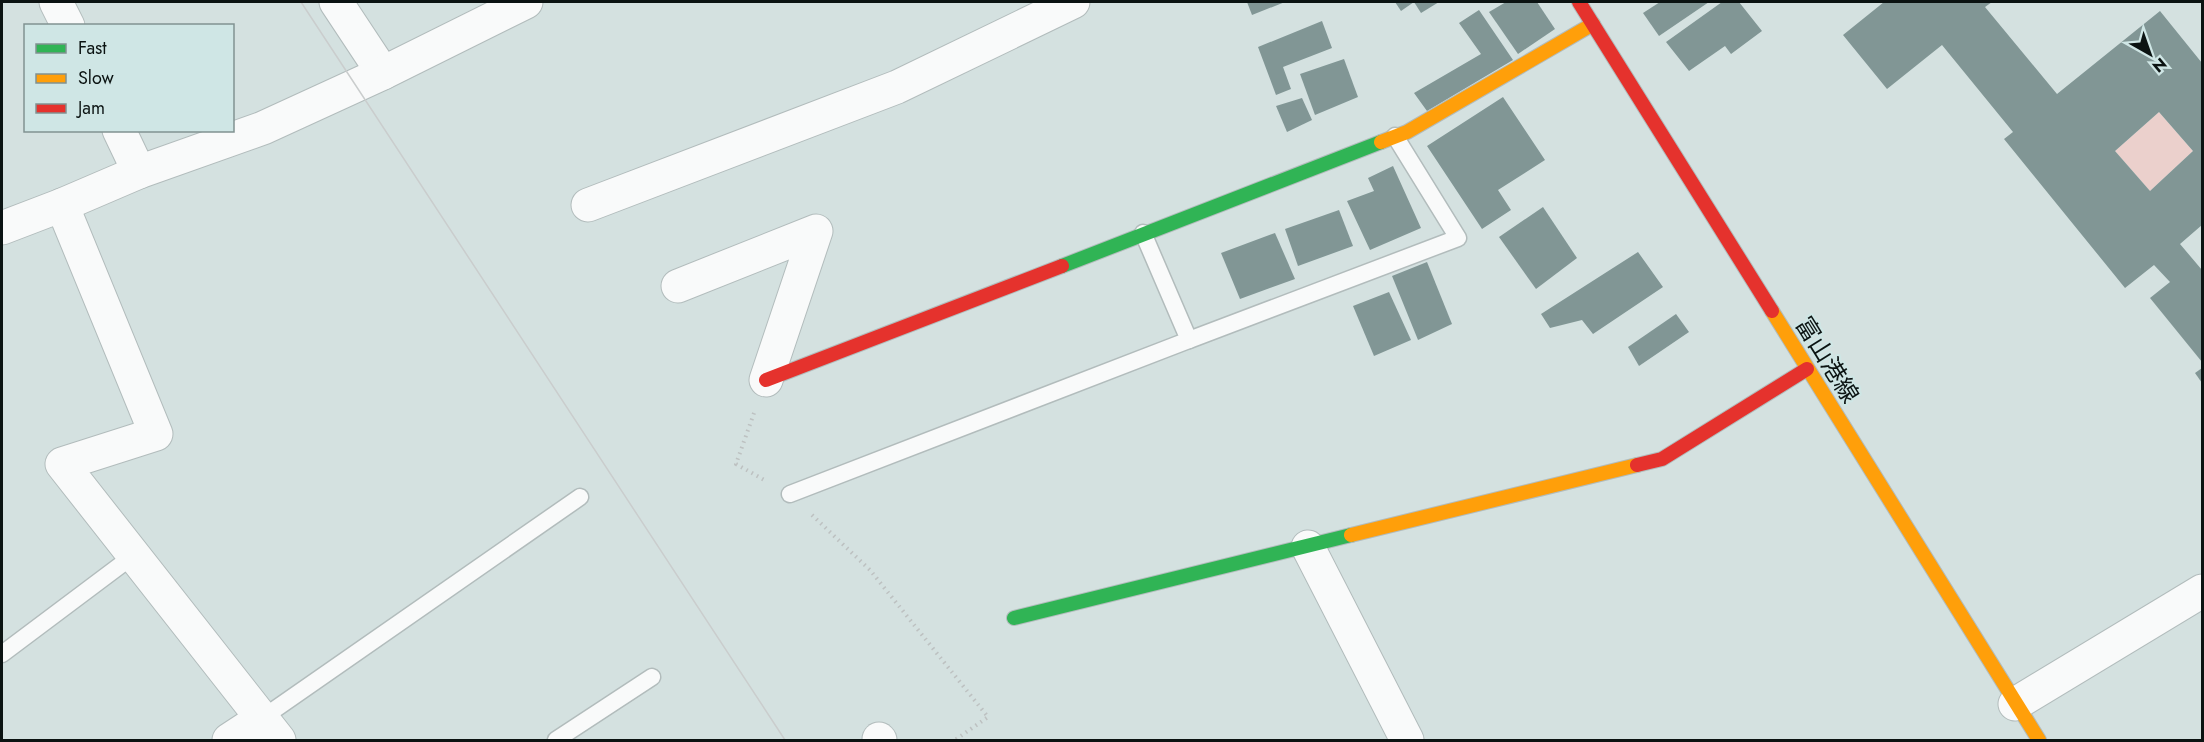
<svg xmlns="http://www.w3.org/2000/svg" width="2204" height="742" font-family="Jost,'Noto Sans JP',sans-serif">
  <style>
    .green { fill: #ebd0cc }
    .building { fill: #819695; fill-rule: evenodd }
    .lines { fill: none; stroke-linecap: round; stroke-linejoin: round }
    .lane-casing { stroke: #b2bcbc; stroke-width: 19 }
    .street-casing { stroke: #b2bcbc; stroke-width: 35 }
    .fast-casing { stroke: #b2bcbc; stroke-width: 16 }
    .slow-casing { stroke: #b2bcbc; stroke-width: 16 }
    .jam-casing { stroke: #b2bcbc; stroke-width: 16 }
    .path { stroke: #bdc1c1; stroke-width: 4; stroke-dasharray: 1.5 4.5; stroke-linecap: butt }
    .lane { stroke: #f9fafa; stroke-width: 16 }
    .street { stroke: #f9fafa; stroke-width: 33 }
    .fast { stroke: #30b455; stroke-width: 14 }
    .slow { stroke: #ff9f0a; stroke-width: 14 }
    .jam { stroke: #e5322d; stroke-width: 14 }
    .tram { stroke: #cacdcd; stroke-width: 1.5 }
    .labels { text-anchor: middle; stroke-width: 4.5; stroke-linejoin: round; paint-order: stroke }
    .street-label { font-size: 24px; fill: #0b1312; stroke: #cfe6e5 }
  </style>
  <rect width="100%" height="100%" fill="#d4e1e0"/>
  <polygon class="green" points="2159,112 2193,151 2150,191 2115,151"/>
  <g class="building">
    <polygon points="1247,2 1285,2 1252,15"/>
    <polygon points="1395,2 1414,2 1401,11"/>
    <polygon points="1414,2 1439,2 1421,13"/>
    <polygon points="1506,2 1537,2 1555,29 1518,54 1489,12"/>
    <polygon points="1660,2 1709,2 1659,36 1643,13"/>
    <polygon points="1722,2 1739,2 1762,31 1731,54 1725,46 1689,71 1666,42"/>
    <path d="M 1884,2 L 1992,2 L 1985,7 L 2057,94 L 2160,11 L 2202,63 L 2202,225 L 2180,244 L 2202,270 L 2202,362 L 2150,298 L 2170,282 L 2154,265 L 2125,288 L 2004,139 L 2013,132 L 1942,45 L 1887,89 L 1843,35 ZM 2159,112 L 2193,151 L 2150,191 L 2115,151 Z"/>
    <polygon points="1479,10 1513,60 1427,111 1414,93 1481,54 1459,23"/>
    <polygon points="1322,21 1332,48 1283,67 1291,89 1276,95 1258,47"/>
    <polygon points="1344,59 1358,97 1315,115 1300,74"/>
    <polygon points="1503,97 1545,160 1498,190 1511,210 1482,229 1427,146"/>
    <polygon points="1302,98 1312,120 1287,132 1276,106"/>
    <polygon points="1393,166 1421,228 1370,250 1347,201 1374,191 1368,178"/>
    <polygon points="1543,207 1577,258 1536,289 1499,237"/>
    <polygon points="1339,210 1353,246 1298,266 1285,229"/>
    <polygon points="1275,233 1295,279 1240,299 1221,253"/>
    <polygon points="1638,252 1663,287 1593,334 1582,320 1550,328 1541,314"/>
    <polygon points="1427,262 1452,324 1418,340 1392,276"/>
    <polygon points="1389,292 1411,340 1374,356 1353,306"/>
    <polygon points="1676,314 1689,332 1639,366 1628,347"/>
    <polygon points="2202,368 2202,383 2195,373"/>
  </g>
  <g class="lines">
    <defs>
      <g id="lane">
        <polyline points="1189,340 1458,238 1395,136"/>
        <polyline points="790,494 1189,340 1143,233"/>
        <polyline points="2,654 134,555"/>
        <polyline points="261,719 580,497"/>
        <polyline points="556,740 652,677"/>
      </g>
      <g id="street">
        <polyline points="56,2 68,26"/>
        <polyline points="336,2 383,73"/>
        <polyline points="119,130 139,172"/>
        <polyline points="62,205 156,434 62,464 279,740"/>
        <polyline points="588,205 897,87 1073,2"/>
        <polyline points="2,228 62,205 139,172 263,128 383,73 526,2"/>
        <polyline points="678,286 816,231 766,380"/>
        <polyline points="1308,547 1407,740"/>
        <polyline points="2015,704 2202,591"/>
        <polyline points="879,739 880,740"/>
        <polyline points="229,740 261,719"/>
      </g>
      <g id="fast">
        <polyline points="1062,266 1381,142"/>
        <polyline points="1014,618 1351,535"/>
      </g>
      <g id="slow">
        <polyline points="1381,142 1407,132 1593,24"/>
        <polyline points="1772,311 2039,740"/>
        <polyline points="1351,535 1637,465"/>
      </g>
      <g id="jam">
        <polyline points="1579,2 1772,311"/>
        <polyline points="766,380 1062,266"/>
        <polyline points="1637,465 1662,459 1807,369"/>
      </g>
    </defs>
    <use href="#lane" class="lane-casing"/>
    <use href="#street" class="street-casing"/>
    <use href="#fast" class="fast-casing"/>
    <use href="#slow" class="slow-casing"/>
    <use href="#jam" class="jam-casing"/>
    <g class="path">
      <polyline points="754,413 736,464 766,481"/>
      <polyline points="812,515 870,570 988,717 955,740"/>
    </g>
    <use href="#lane" class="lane"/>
    <use href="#street" class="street"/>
    <use href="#fast" class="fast"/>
    <use href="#slow" class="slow"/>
    <use href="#jam" class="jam"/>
    <polyline class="tram" points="301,2 785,740"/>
  </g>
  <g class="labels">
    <g class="street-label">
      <text transform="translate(1827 360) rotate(58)" y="8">富山港線</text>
    </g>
  </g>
  <rect width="2204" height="742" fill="none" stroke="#0b1312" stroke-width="6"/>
  <rect x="24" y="24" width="210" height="108" fill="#cfe6e5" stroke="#819291" stroke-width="1.5"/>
  <rect x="36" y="44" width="30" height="9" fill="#30b455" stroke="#819291" stroke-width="1.5"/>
  <text x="78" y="54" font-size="18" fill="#0b1312">Fast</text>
  <rect x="36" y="74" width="30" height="9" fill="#ff9f0a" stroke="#819291" stroke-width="1.5"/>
  <text x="78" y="84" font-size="18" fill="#0b1312">Slow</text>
  <rect x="36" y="104" width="30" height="9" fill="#e5322d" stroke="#819291" stroke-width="1.5"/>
  <text x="78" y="114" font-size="18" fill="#0b1312">Jam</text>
  <g transform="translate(2150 54) rotate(140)" stroke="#cfe6e5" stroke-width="4.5" paint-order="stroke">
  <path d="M0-4.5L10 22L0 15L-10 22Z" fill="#0b1312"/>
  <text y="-9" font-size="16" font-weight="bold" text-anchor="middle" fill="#0b1312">N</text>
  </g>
</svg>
